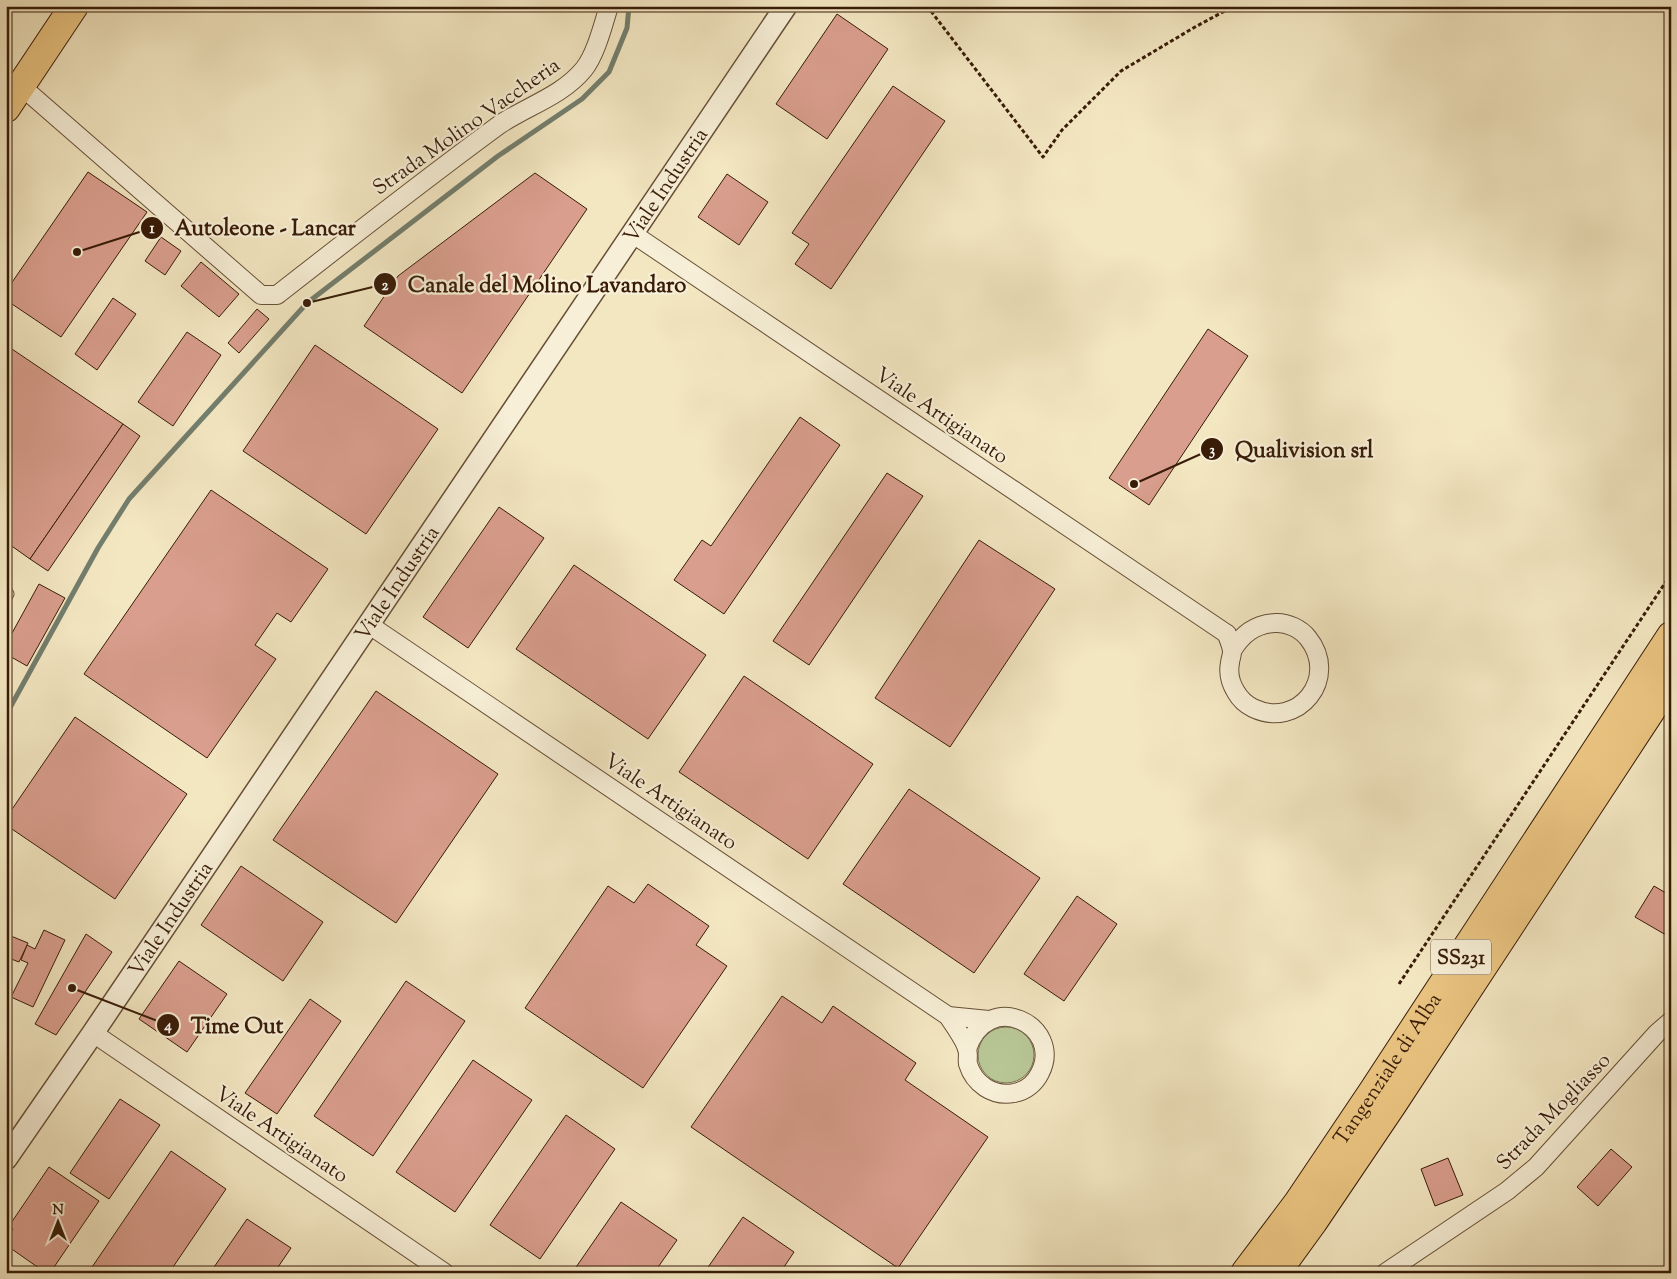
<svg xmlns="http://www.w3.org/2000/svg" width="1677" height="1279" font-family="'Sorts Mill Goudy',serif">
  <style>
    .green { fill: #b8c695; stroke: #78714e }
    .lines { fill: none; stroke-linecap: round; stroke-linejoin: round }
    .stream { stroke: #737e6d; stroke-width: 5 }
    .building { fill: #d99e8d; stroke: #381c08 }
    .service-casing { stroke: #674f36; stroke-width: 11 }
    .minor-casing { stroke: #674f36; stroke-width: 20 }
    .tertiary-casing { stroke: #674f36; stroke-width: 24 }
    .primary-casing { stroke: #381c08; stroke-width: 30 }
    .trunk-casing { stroke: #381c08; stroke-width: 30 }
    .path { stroke: #381c08; stroke-width: 3; stroke-dasharray: 4 2.5; stroke-linecap: butt }
    .service { stroke: #f7efd7; stroke-width: 9 }
    .minor { stroke: #f7efd7; stroke-width: 18 }
    .tertiary { stroke: #f7efd7; stroke-width: 21 }
    .primary { stroke: #eac481; stroke-width: 28 }
    .trunk { stroke: #eac481; stroke-width: 28 }
    .labels { text-anchor: middle; stroke-width: 4.5; stroke-linejoin: round; paint-order: stroke }
    .shield { fill: #f7efd7; stroke: #715b46; stroke-width: 1 }
    .shield-label { font-size: 20px; font-weight: bold; fill: #381c08 }
    .street-label { font-size: 21px; fill: #381c08; stroke: #f7efd7 }
    .leader { fill: none; stroke: #381c08; stroke-width: 2 }
    .callout-dot { fill: #381c08; stroke: #f7efd7; stroke-width: 2 }
    .mark-label { font-size: 15px; text-anchor: middle; font-weight: bold; fill: #fff }
    .callout-label { font-size: 22px; text-anchor: middle; font-weight: bold; fill: #381c08; stroke: #f7efd7; stroke-width: 4.5; stroke-linejoin: round; paint-order: stroke }
  </style>
  <rect width="100%" height="100%" fill="#f3e7c2"/>
  <filter id="stains"><feTurbulence type="fractalNoise" baseFrequency=".004" numOctaves="4"/><feColorMatrix values="0 0 0 0 .2 0 0 0 0 .09 0 0 0 0 .02 0 0 0 .5 -.17"/></filter>
  <radialGradient id="worn" r=".72"><stop offset=".6" stop-color="#630" stop-opacity="0"/><stop offset="1" stop-color="#630" stop-opacity=".3"/></radialGradient>
  <circle class="green" cx="1006" cy="1055" r="28"/>
  <g class="lines">
    <polyline class="stream" points="6,715 98,548 129,499 307,303 498,156 582,99 609,72 627,28 629,6"/>
  </g>
  <g class="building">
    <polygon points="837,14 888,49 827,139 776,104"/>
    <polygon points="893,86 945,121 831,289 795,264 809,244 792,233"/>
    <polygon points="88,172 147,212 61,337 6,300 6,291"/>
    <polygon points="535,173 587,209 462,393 364,326 398,276"/>
    <polygon points="727,174 768,202 739,245 698,217"/>
    <polygon points="161,237 181,251 165,275 145,261"/>
    <polygon points="201,262 239,294 219,317 181,286"/>
    <polygon points="113,298 136,314 97,370 75,354"/>
    <polygon points="257,309 269,319 239,353 228,343"/>
    <polygon points="1208,329 1248,356 1149,505 1109,478"/>
    <polygon points="187,332 221,355 173,426 138,402"/>
    <polygon points="6,345 123,424 30,559 6,542"/>
    <polygon points="315,345 438,429 366,534 243,451"/>
    <polygon points="800,417 840,445 724,614 674,580 702,540 711,546"/>
    <polygon points="123,424 140,436 48,571 30,559"/>
    <polygon points="887,473 923,496 809,665 773,641"/>
    <polygon points="211,490 328,569 291,622 277,613 255,645 276,659 207,758 84,674"/>
    <polygon points="499,507 544,538 468,648 423,617"/>
    <polygon points="979,540 1055,589 950,747 875,698"/>
    <polygon points="574,565 706,655 648,739 516,649"/>
    <polygon points="39,584 65,598 27,666 6,654 6,644"/>
    <polygon points="744,676 873,764 808,859 679,772"/>
    <polygon points="376,691 498,774 396,923 273,840"/>
    <polygon points="75,717 187,794 115,899 6,825 6,818"/>
    <polygon points="909,789 1040,878 974,973 843,884"/>
    <polygon points="241,866 323,922 283,981 201,925"/>
    <polygon points="648,884 709,926 696,945 727,966 643,1088 525,1008 608,886 634,903"/>
    <polygon points="1654,886 1671,896 1671,928 1666,935 1635,917"/>
    <polygon points="1077,896 1117,924 1064,1001 1024,974"/>
    <polygon points="44,930 65,940 33,1007 11,997 28,963 21,960 27,945 35,949"/>
    <polygon points="6,934 28,943 19,962 6,957"/>
    <polygon points="86,934 112,952 56,1035 35,1024"/>
    <polygon points="179,961 227,994 187,1052 139,1019"/>
    <polygon points="406,981 465,1021 373,1156 314,1116"/>
    <polygon points="782,996 822,1023 833,1006 916,1063 905,1080 988,1137 898,1268 691,1127"/>
    <polygon points="310,999 341,1021 277,1114 245,1093"/>
    <polygon points="473,1060 532,1100 455,1212 396,1172"/>
    <polygon points="120,1099 160,1125 109,1199 70,1173"/>
    <polygon points="566,1115 615,1149 540,1259 490,1225"/>
    <polygon points="1611,1149 1632,1167 1598,1206 1577,1187"/>
    <polygon points="171,1151 226,1189 169,1273 88,1273"/>
    <polygon points="1448,1158 1463,1195 1435,1206 1421,1169"/>
    <polygon points="49,1167 99,1201 50,1273 46,1273 6,1245 6,1239 13,1229 9,1226"/>
    <polygon points="621,1202 677,1240 654,1273 572,1273"/>
    <polygon points="743,1217 794,1252 780,1273 704,1273"/>
    <polygon points="247,1219 291,1248 274,1273 210,1273"/>
  </g>
  <g class="lines">
    <defs>
      <polyline id="service" points="6,588 9,594 6,600"/>
      <g id="minor">
        <path d="M 21,86 L 261,295 L 277,295 C 350,238 424,180 499,125 C 527,106 562,96 584,69 C 596,54 603,25 609,6"/>
        <polyline points="633,234 1227,634"/>
        <path d="M 368,624 L 948,1016 C 953,1024 965,1040 967,1049 C 969,1053 967,1059 968,1064 C 974,1084 993,1097 1014,1093 C 1026,1091 1035,1083 1040,1073 C 1064,1026 988,987 967,1049"/>
        <path d="M 1227,634 C 1228,639 1232,646 1232,652 C 1232,656 1230,660 1230,663 C 1228,673 1231,684 1236,692 C 1240,699 1247,705 1253,708 C 1298,730 1340,678 1308,638 C 1301,629 1287,622 1275,623 C 1255,624 1242,634 1232,651"/>
        <polyline points="948,1016 989,1020"/>
        <polyline points="93,1033 445,1273"/>
        <polyline points="1385,1273 1507,1191 1536,1167 1657,1033 1671,1021"/>
      </g>
      <g id="tertiary">
        <path id="s1" d="M 6,1159 L 93,1033 L 786,6"/>
      </g>
      <polyline id="primary" points="6,108 74,6"/>
      <g id="trunk">
        <path id="s2" d="M 1245,1273 L 1297,1204 L 1373,1091 L 1671,636"/>
        <polyline points="1276,1273 1313,1222 1392,1105 1671,680"/>
      </g>
    </defs>
    <use href="#service" class="service-casing"/>
    <use href="#minor" class="minor-casing"/>
    <use href="#tertiary" class="tertiary-casing"/>
    <use href="#primary" class="primary-casing"/>
    <use href="#trunk" class="trunk-casing"/>
    <g class="path">
      <polyline points="927,6 1043,157 1062,130 1121,71 1195,27 1234,6"/>
      <polyline points="1399,984 1671,574"/>
    </g>
    <use href="#service" class="service"/>
    <use href="#minor" class="minor"/>
    <use href="#tertiary" class="tertiary"/>
    <use href="#primary" class="primary"/>
    <use href="#trunk" class="trunk"/>
  </g>
  <g class="labels">
    <rect class="shield" x="1431" y="939.5" width="60" height="35" rx="4"/>
    <g class="shield-label">
      <text x="1461" y="964">SS231</text>
    </g>
    <g class="street-label">
      <text transform="translate(466 126) rotate(-35)" y="7">Strada Molino Vaccheria</text>
      <text dy="7" stroke="none"><textPath href="#s1" startOffset="1176">Viale Industria</textPath></text>
      <text transform="translate(942 415) rotate(34)" y="7">Viale Artigianato</text>
      <text dy="7" stroke="none"><textPath href="#s1" startOffset="696">Viale Industria</textPath></text>
      <text transform="translate(671 801) rotate(34)" y="7">Viale Artigianato</text>
      <text dy="7" stroke="none"><textPath href="#s1" startOffset="291">Viale Industria</textPath></text>
      <text dy="7" stroke="none"><textPath href="#s2" startOffset="249">Tangenziale di Alba</textPath></text>
      <text transform="translate(1553 1111) rotate(-46)" y="7">Strada Mogliasso</text>
      <text transform="translate(282 1134) rotate(34)" y="7">Viale Artigianato</text>
    </g>
  </g>
  <path class="leader" d="M77 252L152 228M307 303L385 284M1134 484L1212 449M72 988L168 1025"/>
  <g class="callout-dot">
    <circle cx="77" cy="252" r="5"/>
    <circle cx="307" cy="303" r="5"/>
    <circle cx="1134" cy="484" r="5"/>
    <circle cx="72" cy="988" r="5"/>
    <circle cx="152" cy="228" r="12"/>
    <circle cx="385" cy="284" r="12"/>
    <circle cx="1212" cy="449" r="12"/>
    <circle cx="168" cy="1025" r="12"/>
  </g>
  <g class="mark-label">
    <text x="152" y="233">1</text>
    <text x="385" y="290">2</text>
    <text x="1212" y="455">3</text>
    <text x="168" y="1030">4</text>
  </g>
  <g class="callout-label">
    <text x="265" y="235">Autoleone - Lancar</text>
    <text x="547" y="292">Canale del Molino Lavandaro</text>
    <text x="1304" y="457">Qualivision srl</text>
    <text x="237" y="1033">Time Out</text>
  </g>
  <rect width="1677" height="1279" fill="none" stroke="#f3e7c2" stroke-width="25"/>
  <rect x="8" y="8" width="1662" height="1264" fill="none" stroke="#381c08" stroke-width="2.5"/>
  <rect x="12" y="12" width="1652" height="1254" fill="none" stroke="#381c08"/>
  <g transform="translate(58 1222)" stroke="#f7efd7" stroke-width="4" paint-order="stroke">
  <path d="M0-4L9 19L0 12L-9 19Z" fill="#381c08"/>
  <text y="-8" font-size="14" font-weight="bold" text-anchor="middle" fill="#381c08">N</text>
  </g>
  <rect width="100%" height="100%" filter="url(#stains)"/>
  <rect width="100%" height="100%" fill="url(#worn)"/>
</svg>
